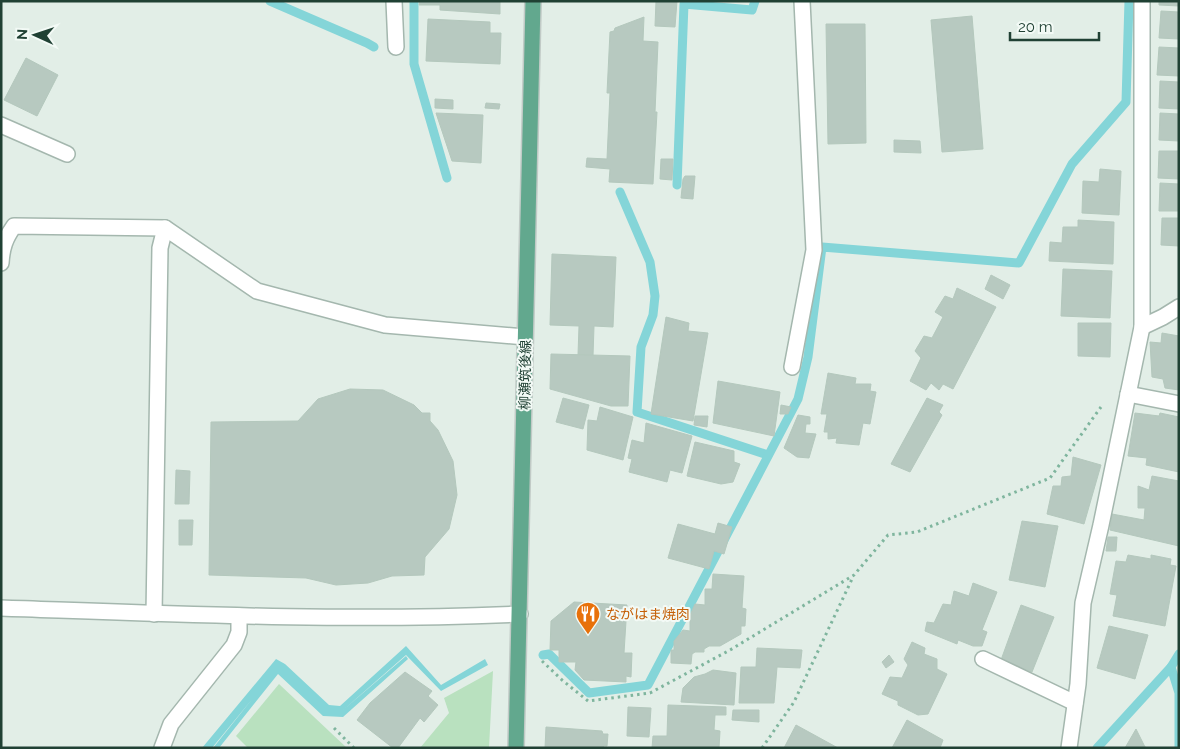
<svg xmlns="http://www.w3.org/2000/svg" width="1180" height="749" font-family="Raleway,'Noto Sans JP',sans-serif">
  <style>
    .green { fill: #b9e1bf }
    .water { fill: #84d5d8 }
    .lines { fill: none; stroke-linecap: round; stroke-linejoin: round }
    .stream { stroke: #84d5d8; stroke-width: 9 }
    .building { fill: #b7c9c0; stroke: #b4c8bd }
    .minor-casing { stroke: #a4b7ae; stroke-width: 18 }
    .major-casing { stroke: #c1cac6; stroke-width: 18 }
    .path { stroke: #7fb59e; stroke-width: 3; stroke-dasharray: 2.5 4; stroke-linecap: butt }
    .minor { stroke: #fff; stroke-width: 15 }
    .major { stroke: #62a88e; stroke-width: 15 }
    .labels { text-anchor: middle; stroke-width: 4; stroke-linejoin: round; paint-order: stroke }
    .street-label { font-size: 14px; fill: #204134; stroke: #f3faf6 }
    .food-label { font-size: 14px; fill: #c56008; stroke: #f3faf6; text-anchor: start }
  </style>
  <rect width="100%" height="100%" fill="#e2eee7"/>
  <g class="green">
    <polygon points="493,671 489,748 420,748 449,713 444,698"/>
    <polygon points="279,684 347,748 248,748 236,736"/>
  </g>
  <polygon class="water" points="406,646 441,685 485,659 488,665 441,691 406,655 342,711 326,710 342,711 406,656 408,659 343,717 323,716 278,674 219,748 213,748 253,698 212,748 202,748 276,659 285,664 329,705 340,706"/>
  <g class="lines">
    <g class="stream">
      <polyline points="270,1 367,43 374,47"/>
      <polyline points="414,1 414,64 447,178"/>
      <polyline points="677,185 684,4 752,10 755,1"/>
      <polyline points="620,192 650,262 655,296 653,315 641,347 637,412 768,455"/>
      <polyline points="543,655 549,654 589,693 648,685 798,399 808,357 822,247 1019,263 1072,164 1126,102 1129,1"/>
      <polyline points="1171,667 1179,693 1179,748"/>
      <polyline points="1097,748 1171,667 1179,654"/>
    </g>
  </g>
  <g class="building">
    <polygon points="420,1 500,1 500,14 440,10 440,5 419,5"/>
    <polygon points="656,1 677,1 675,27 655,26"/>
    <polygon points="1159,1 1179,1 1179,6 1159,5"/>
    <polygon points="1161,11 1179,12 1179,39 1159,38"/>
    <polygon points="972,16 983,149 942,152 931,20"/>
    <polygon points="644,17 643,41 658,42 655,112 657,112 653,184 609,182 610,169 586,167 587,158 607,159 610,93 607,93 610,32 614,31 615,28"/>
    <polygon points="428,19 490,22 490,33 501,33 500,64 426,61"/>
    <polygon points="826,24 865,24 866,143 828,144"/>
    <polygon points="1159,47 1179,48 1179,76 1157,75"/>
    <polygon points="26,58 58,75 37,116 4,100"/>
    <polygon points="1160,81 1179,82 1179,109 1159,108"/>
    <polygon points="435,99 453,100 453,109 435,108"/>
    <polygon points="486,103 500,104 499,109 485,108"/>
    <polygon points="436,113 483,115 481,163 452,161"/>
    <polygon points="1160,113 1179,114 1179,141 1159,140"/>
    <polygon points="894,140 920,141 921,153 894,152"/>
    <polygon points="1159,151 1179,151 1179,179 1158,178"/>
    <polygon points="661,159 673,159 672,180 660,179"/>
    <polygon points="1100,169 1121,171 1119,215 1082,213 1083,181 1099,182"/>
    <polygon points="685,176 695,176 693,199 681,198 683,179"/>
    <polygon points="1160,183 1179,184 1179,211 1159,211"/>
    <polygon points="1162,218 1179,218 1179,246 1161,245"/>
    <polygon points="1078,220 1114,222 1113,264 1049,261 1050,242 1062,243 1063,227 1078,227"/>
    <polygon points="552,254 616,257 613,327 594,326 593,356 578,355 579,326 550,325"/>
    <polygon points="1063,269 1112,271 1110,318 1061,316"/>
    <polygon points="991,275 1010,285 1003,299 985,289"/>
    <polygon points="957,288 996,307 953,389 943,384 939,390 931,383 926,390 910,381 921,358 915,351 924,336 932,338 943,317 935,312 945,296 953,299"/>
    <polygon points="666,317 689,323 688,331 708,333 693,421 651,414"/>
    <polygon points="1078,323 1111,323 1110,357 1078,356"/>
    <polygon points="1162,333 1179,336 1179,390 1165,388 1163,379 1152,377 1150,342 1161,343"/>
    <polygon points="551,354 630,356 628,406 611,406 550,389"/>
    <polygon points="828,373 856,378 855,384 871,384 870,391 876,392 870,424 863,423 859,445 836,443 837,438 828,439 828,432 824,432 827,414 821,414"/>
    <polygon points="718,381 780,392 774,436 713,423"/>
    <polygon points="350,389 383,390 414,405 422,413 430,413 430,421 438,430 453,461 457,495 449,529 425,557 424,575 392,576 368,583 336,585 306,578 209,575 211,422 298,421 318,399"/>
    <polygon points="563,398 589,405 583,429 556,422"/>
    <polygon points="927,398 943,405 939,412 942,415 910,472 891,464"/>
    <polygon points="781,405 791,407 788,414 780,414"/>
    <polygon points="600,407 633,417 623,460 587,450 588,420 597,421"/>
    <polygon points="1135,413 1159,416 1160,413 1179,417 1179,472 1146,465 1147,458 1128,456"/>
    <polygon points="798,415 810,417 810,424 806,424 805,433 816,434 809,458 797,457 784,448"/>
    <polygon points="695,416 708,416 707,427 694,425"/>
    <polygon points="646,423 692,436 682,473 670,470 667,482 629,472 632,459 628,458 632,440 644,443"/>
    <polygon points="695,442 734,451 734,462 740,464 733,482 721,484 687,476"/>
    <polygon points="1073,457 1101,465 1084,524 1047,514 1053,486 1061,486 1062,477 1071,476"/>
    <polygon points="176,470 190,471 189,504 175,504"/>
    <polygon points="1152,476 1179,481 1179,546 1110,530 1112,514 1144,520 1145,508 1138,508 1138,486 1149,490"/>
    <polygon points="179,520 193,520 192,545 179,545"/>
    <polygon points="1022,521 1058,526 1045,587 1009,580"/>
    <polygon points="718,523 732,527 724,554 714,551 709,569 668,558 678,524 715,534"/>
    <polygon points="1108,537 1117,537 1116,551 1106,551"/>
    <polygon points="1128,555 1151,559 1151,555 1171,559 1170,565 1176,566 1165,626 1113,616 1117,595 1110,594 1116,561 1126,562"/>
    <polygon points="713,574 744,576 742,608 746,609 745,626 741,626 741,634 720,646 709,646 704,649 704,652 695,652 692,654 691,664 671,663 671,650 674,650 674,641 683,630 690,631 690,615 695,604 705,605 705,589 712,589"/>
    <polygon points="973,583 997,592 982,630 987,632 982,646 973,646 958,640 957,644 925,631 927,622 934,623 943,604 951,605 954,591 969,596"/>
    <polygon points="574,602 627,605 624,653 632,653 631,677 626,676 626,682 584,680 575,670 576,662 559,662 559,650 550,650 551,621"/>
    <polygon points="1021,605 1054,617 1032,672 1001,660"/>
    <polygon points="1109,626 1148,635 1135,679 1097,668"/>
    <polygon points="912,642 925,648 924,654 937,659 937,669 947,674 928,714 918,715 898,705 898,701 882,694 890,677 902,678 908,665 904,659"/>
    <polygon points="757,648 802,650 800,668 777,667 774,703 739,703 741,667 756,667"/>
    <polygon points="889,655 894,662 886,668 882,662"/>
    <polygon points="713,670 736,673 734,705 681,702 683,688 694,677 705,674"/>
    <polygon points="405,672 432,691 428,696 438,705 424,722 420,718 398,748 393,748 357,720 370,703"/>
    <polygon points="668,705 726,707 726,715 715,715 714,730 720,731 719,748 652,748 653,736 667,736"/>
    <polygon points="628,707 651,708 649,737 627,736"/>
    <polygon points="733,710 759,710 759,722 732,720"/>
    <polygon points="907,720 943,740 940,748 892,748"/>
    <polygon points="796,725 838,748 784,748"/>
    <polygon points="546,727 602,731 603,734 608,734 607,746 604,746 602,748 545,748"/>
    <polygon points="1136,729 1145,747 1147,748 1125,748"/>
  </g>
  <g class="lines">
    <defs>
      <g id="minor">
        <polyline points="394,1 396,47"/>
        <polyline points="1,125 67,154"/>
        <path d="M 1,263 C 2,247 5,239 14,226 L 165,228 L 257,291 L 385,325 L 525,337"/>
        <polyline points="1142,327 1163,317 1179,307"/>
        <polyline points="792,367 814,250 802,1"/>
        <polyline points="1128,394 1179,404"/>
        <path d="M 1,608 C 174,614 347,622 520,614"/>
        <polyline points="154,614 160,248 165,228"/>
        <polyline points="983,659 1075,703"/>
        <polyline points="162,748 171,724 234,645 239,632 239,616"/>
        <polyline points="1069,748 1078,684 1083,603 1101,525 1142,327 1142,1"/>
      </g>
      <polyline id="major" points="516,748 533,1"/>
    </defs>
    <use href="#minor" class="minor-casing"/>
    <use href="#major" class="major-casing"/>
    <g class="path">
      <polyline points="542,661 562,680 588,701 650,693 730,650 854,575 888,535 917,532 1050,478 1101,407"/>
      <polyline points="334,728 354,748"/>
      <polyline points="762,748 794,702 853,577"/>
    </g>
    <use href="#minor" class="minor"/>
    <use href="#major" class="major"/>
  </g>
  <defs>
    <symbol id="restaurant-pin" viewBox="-11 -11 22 30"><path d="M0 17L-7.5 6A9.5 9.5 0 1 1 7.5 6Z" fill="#e8710a" stroke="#f3faf6"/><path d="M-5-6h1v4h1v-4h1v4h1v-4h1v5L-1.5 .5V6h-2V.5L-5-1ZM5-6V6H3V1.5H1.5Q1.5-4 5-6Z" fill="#fff"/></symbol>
  </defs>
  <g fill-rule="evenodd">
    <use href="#restaurant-pin" x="574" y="600" width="28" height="38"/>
  </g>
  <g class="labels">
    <g class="street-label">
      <text transform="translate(525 375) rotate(-89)" y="5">柳瀬筑後線</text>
    </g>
    <g class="food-label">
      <text x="606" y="619">ながはま焼肉</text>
    </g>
  </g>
  <rect width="1180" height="749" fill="none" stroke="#204134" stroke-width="5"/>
  <g transform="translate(35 35) rotate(273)" stroke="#f3faf6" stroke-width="4" paint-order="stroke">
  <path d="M0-4L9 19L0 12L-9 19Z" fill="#204134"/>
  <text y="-8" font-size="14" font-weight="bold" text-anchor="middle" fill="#204134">N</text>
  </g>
  <path d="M1010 32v8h89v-8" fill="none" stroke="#204134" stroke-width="2.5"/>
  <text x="1018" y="32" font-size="15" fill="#204134" stroke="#f3faf6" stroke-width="4" paint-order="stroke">20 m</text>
</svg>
